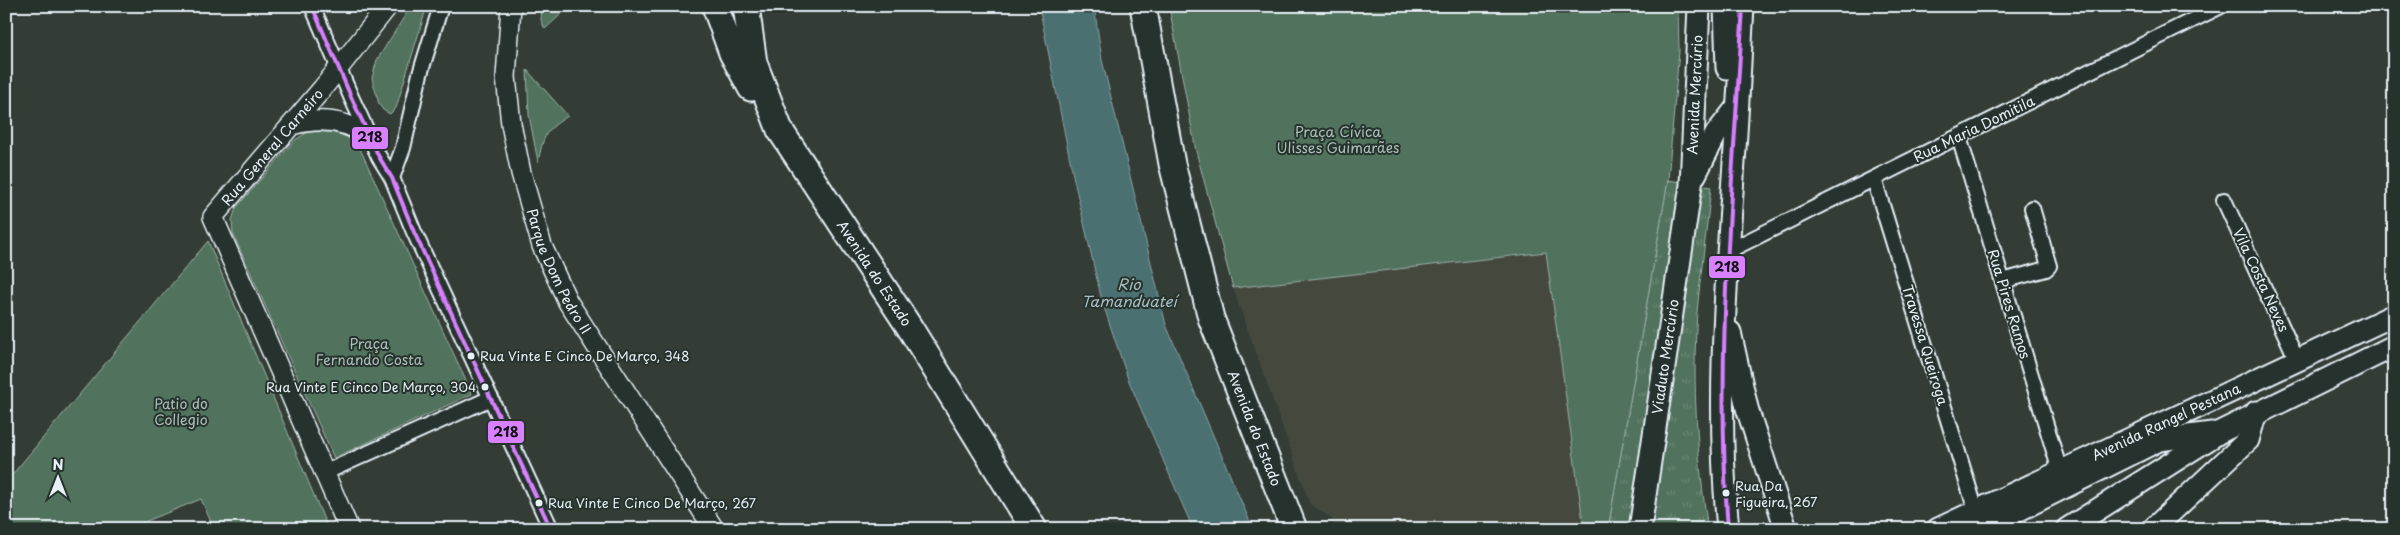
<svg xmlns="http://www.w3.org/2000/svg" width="2400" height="535" font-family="'Playpen Sans',sans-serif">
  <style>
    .built { fill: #45493e }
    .grass { fill: url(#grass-tufts); stroke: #9cb2aa }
    .park { fill: #51725d; stroke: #9cb2aa }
    .water { fill: #4b6f71; stroke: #8aa3a7 }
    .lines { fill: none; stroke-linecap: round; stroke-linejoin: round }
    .street-casing { stroke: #e8f1f8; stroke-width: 18 }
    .secondary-casing { stroke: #e8f1f8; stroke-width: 22 }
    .primary-casing { stroke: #e8f1f8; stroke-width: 25 }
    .highway-casing { stroke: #e8f1f8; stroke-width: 29 }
    .street { stroke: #26332d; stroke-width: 14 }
    .secondary { stroke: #26332d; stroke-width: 19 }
    .primary { stroke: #26332d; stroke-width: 21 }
    .highway { stroke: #26332d; stroke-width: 25 }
    .bus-1-casing { stroke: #26332d; stroke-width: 8 }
    .bus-1 { stroke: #d880ff; stroke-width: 4 }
    .bus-dot { fill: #e8f1f8; stroke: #26332d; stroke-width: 2 }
    .labels { text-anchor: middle; stroke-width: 4; stroke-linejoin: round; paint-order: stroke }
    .bus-label { font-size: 13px; fill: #e8f1f8; stroke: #26332d; text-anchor: start }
    .street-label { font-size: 14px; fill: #e8f1f8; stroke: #26332d }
    .park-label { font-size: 14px; fill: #acbeba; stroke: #26332d }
    .water-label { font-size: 15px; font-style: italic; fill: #a9bdc2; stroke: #26332d }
    .line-badge { stroke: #26332d; stroke-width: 2 }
    .pale-badge-label { font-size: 14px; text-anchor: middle; font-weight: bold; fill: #111 }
  </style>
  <defs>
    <pattern id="grass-tufts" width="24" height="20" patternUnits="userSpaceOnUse" patternTransform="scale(1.25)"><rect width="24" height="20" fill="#51725d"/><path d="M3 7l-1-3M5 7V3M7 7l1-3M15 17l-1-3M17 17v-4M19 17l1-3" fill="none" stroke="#6a8775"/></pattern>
  </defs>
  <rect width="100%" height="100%" fill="#343d35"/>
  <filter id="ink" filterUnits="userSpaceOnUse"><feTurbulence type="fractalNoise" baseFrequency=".02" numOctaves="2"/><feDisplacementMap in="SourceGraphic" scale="10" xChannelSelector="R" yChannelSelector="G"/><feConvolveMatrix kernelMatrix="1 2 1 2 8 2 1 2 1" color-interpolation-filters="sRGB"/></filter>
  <g filter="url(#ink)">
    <polygon class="built" points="1546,252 1584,529 1336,529 1331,518 1310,504 1233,288"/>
    <g class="grass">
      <polygon points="542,6 570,6 545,29 541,20"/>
      <path d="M 1668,180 L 1711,187 C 1707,228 1701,270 1697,312 C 1692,383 1697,458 1708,529 L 1608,529 Z"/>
    </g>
    <g class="park">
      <polygon points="411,6 427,6 396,108 390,114 383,110 379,104 372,78 377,60"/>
      <polygon points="1169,6 1678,6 1679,51 1668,180 1608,529 1584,529 1546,252 1233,288 1196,151"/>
      <path d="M 527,70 L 568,116 C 544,131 544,135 538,162 L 529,115 Z"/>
      <path d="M 320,130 C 339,132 351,136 362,153 L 472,394 L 334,458 L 233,234 L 232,220 L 236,208 L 295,140 L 308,132 Z"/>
      <polygon points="208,241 328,529 214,529 201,499 127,529 6,529 6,482"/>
    </g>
    <polygon class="water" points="1039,6 1094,6 1102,60 1166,325 1253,529 1193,529 1128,379 1102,301 1074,180"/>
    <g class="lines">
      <defs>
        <g id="street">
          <polyline points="312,6 352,99 379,157 392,178 414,232 551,529"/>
          <polyline points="1959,137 2060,471"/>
          <polyline points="392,178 403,148 420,74 441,6"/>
          <polyline points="1874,179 1976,511"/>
          <polyline points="2224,200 2297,360"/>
          <polyline points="1728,251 2221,6"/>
          <polyline points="2003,281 2046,269 2049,266 2032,208"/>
          <polyline points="326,472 491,398"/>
        </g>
        <g id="secondary">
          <path id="s1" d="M 511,6 L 506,77 L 511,124 L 521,173 L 542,246 L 568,302 L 714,529"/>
          <path d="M 292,125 C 320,117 345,120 369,136"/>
          <path id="s2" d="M 349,529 L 213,217 L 322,89 L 388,6"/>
        </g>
        <g id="primary">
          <polyline points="1725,6 1727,68"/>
          <polyline points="1695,175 1716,134 1737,107"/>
          <polyline points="1730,332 1747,408 1786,529"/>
          <path id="s3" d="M 1640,529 L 1691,185 L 1699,6"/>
          <path d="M 1728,529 C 1716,406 1726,284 1734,162 C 1738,110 1740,58 1743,6"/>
          <path id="s4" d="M 1938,529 L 2394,315"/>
          <polyline points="1981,529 2159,440 2212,433"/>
          <polyline points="2067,529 2220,432 2394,346"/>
          <polyline points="2153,529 2248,440 2256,412"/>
        </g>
        <g id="highway">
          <polyline points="715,6 732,53 751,88"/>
          <path id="s5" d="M 746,6 L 754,63 L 780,130 L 910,328 L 1034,529"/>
          <path id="s6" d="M 1143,6 L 1172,164 L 1211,318 L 1294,529"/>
        </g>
      </defs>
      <use href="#street" class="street-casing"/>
      <use href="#secondary" class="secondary-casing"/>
      <use href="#primary" class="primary-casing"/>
      <use href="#highway" class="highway-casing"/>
      <use href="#street" class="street"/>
      <use href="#secondary" class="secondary"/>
      <use href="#primary" class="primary"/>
      <use href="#highway" class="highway"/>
      <defs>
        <g id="bus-1">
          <polyline points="312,6 352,99 379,157 392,178 414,232 551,529"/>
          <path d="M 1728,529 C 1715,355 1733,180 1743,6"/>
        </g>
      </defs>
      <use href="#bus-1" class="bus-1-casing"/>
      <use href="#bus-1" class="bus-1"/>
    </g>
  </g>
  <g class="bus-dot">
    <circle cx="471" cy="356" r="4.5"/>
    <circle cx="485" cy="387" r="4.5"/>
    <circle cx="1726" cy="493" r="4.5"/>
    <circle cx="539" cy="503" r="4.5"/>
  </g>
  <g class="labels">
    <g class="bus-label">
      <text x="480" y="361">Rua Vinte E Cinco De Março, 348</text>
      <text x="476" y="392" text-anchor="end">Rua Vinte E Cinco De Março, 304</text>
      <text x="1735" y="491">Rua Da<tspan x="1735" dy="16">Figueira, 267</tspan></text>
      <text x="548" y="508">Rua Vinte E Cinco De Março, 267</text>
    </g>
    <g class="street-label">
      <text dy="5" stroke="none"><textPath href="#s3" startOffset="438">Avenida Mercúrio</textPath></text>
      <text transform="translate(1974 129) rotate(-26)" y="5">Rua Maria Domitila</text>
      <text dy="5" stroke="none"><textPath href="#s2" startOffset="432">Rua General Carneiro</textPath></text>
      <text dy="5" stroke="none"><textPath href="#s1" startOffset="274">Parque Dom Pedro II</textPath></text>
      <text dy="5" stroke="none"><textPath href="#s5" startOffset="301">Avenida do Estado</textPath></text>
      <text transform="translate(2261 280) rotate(65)" y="5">Vila Costa Neves</text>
      <text transform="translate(2009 304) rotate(73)" y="5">Rua Pires Ramos</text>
      <text transform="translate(1925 345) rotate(73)" y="5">Travessa Queiroga</text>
      <text dy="5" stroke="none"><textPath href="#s3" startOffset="174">Viaduto Mercúrio</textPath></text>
      <text dy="5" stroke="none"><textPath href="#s4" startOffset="252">Avenida Rangel Pestana</textPath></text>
      <text dy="5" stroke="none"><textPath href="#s6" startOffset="438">Avenida do Estado</textPath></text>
    </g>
    <g class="park-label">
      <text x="1338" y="137">Praça Cívica<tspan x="1338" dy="16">Ulisses Guimarães</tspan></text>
      <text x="369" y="349">Praça<tspan x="369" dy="16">Fernando Costa</tspan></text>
      <text x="181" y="409">Patio do<tspan x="181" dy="16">Collegio</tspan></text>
    </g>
    <g class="water-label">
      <text x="1129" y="290">Rio<tspan x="1129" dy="17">Tamanduateí</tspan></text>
    </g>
  </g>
  <g class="line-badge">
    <rect x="351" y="126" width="38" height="24" rx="5" fill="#d880ff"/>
    <rect x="1708" y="255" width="38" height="24" rx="5" fill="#d880ff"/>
    <rect x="487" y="420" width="38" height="24" rx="5" fill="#d880ff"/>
  </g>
  <g class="pale-badge-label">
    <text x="370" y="142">218</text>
    <text x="1727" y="272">218</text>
    <text x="506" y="437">218</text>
  </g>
  <rect width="2400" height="535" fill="none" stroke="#26332d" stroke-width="25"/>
  <rect x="12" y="12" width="2375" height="510" fill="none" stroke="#e8f1f8" stroke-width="2" filter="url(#ink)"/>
  <g transform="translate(58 478)" stroke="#26332d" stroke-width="4" paint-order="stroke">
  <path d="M0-4L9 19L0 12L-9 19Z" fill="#e8f1f8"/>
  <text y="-8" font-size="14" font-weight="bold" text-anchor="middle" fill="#e8f1f8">N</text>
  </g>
</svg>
